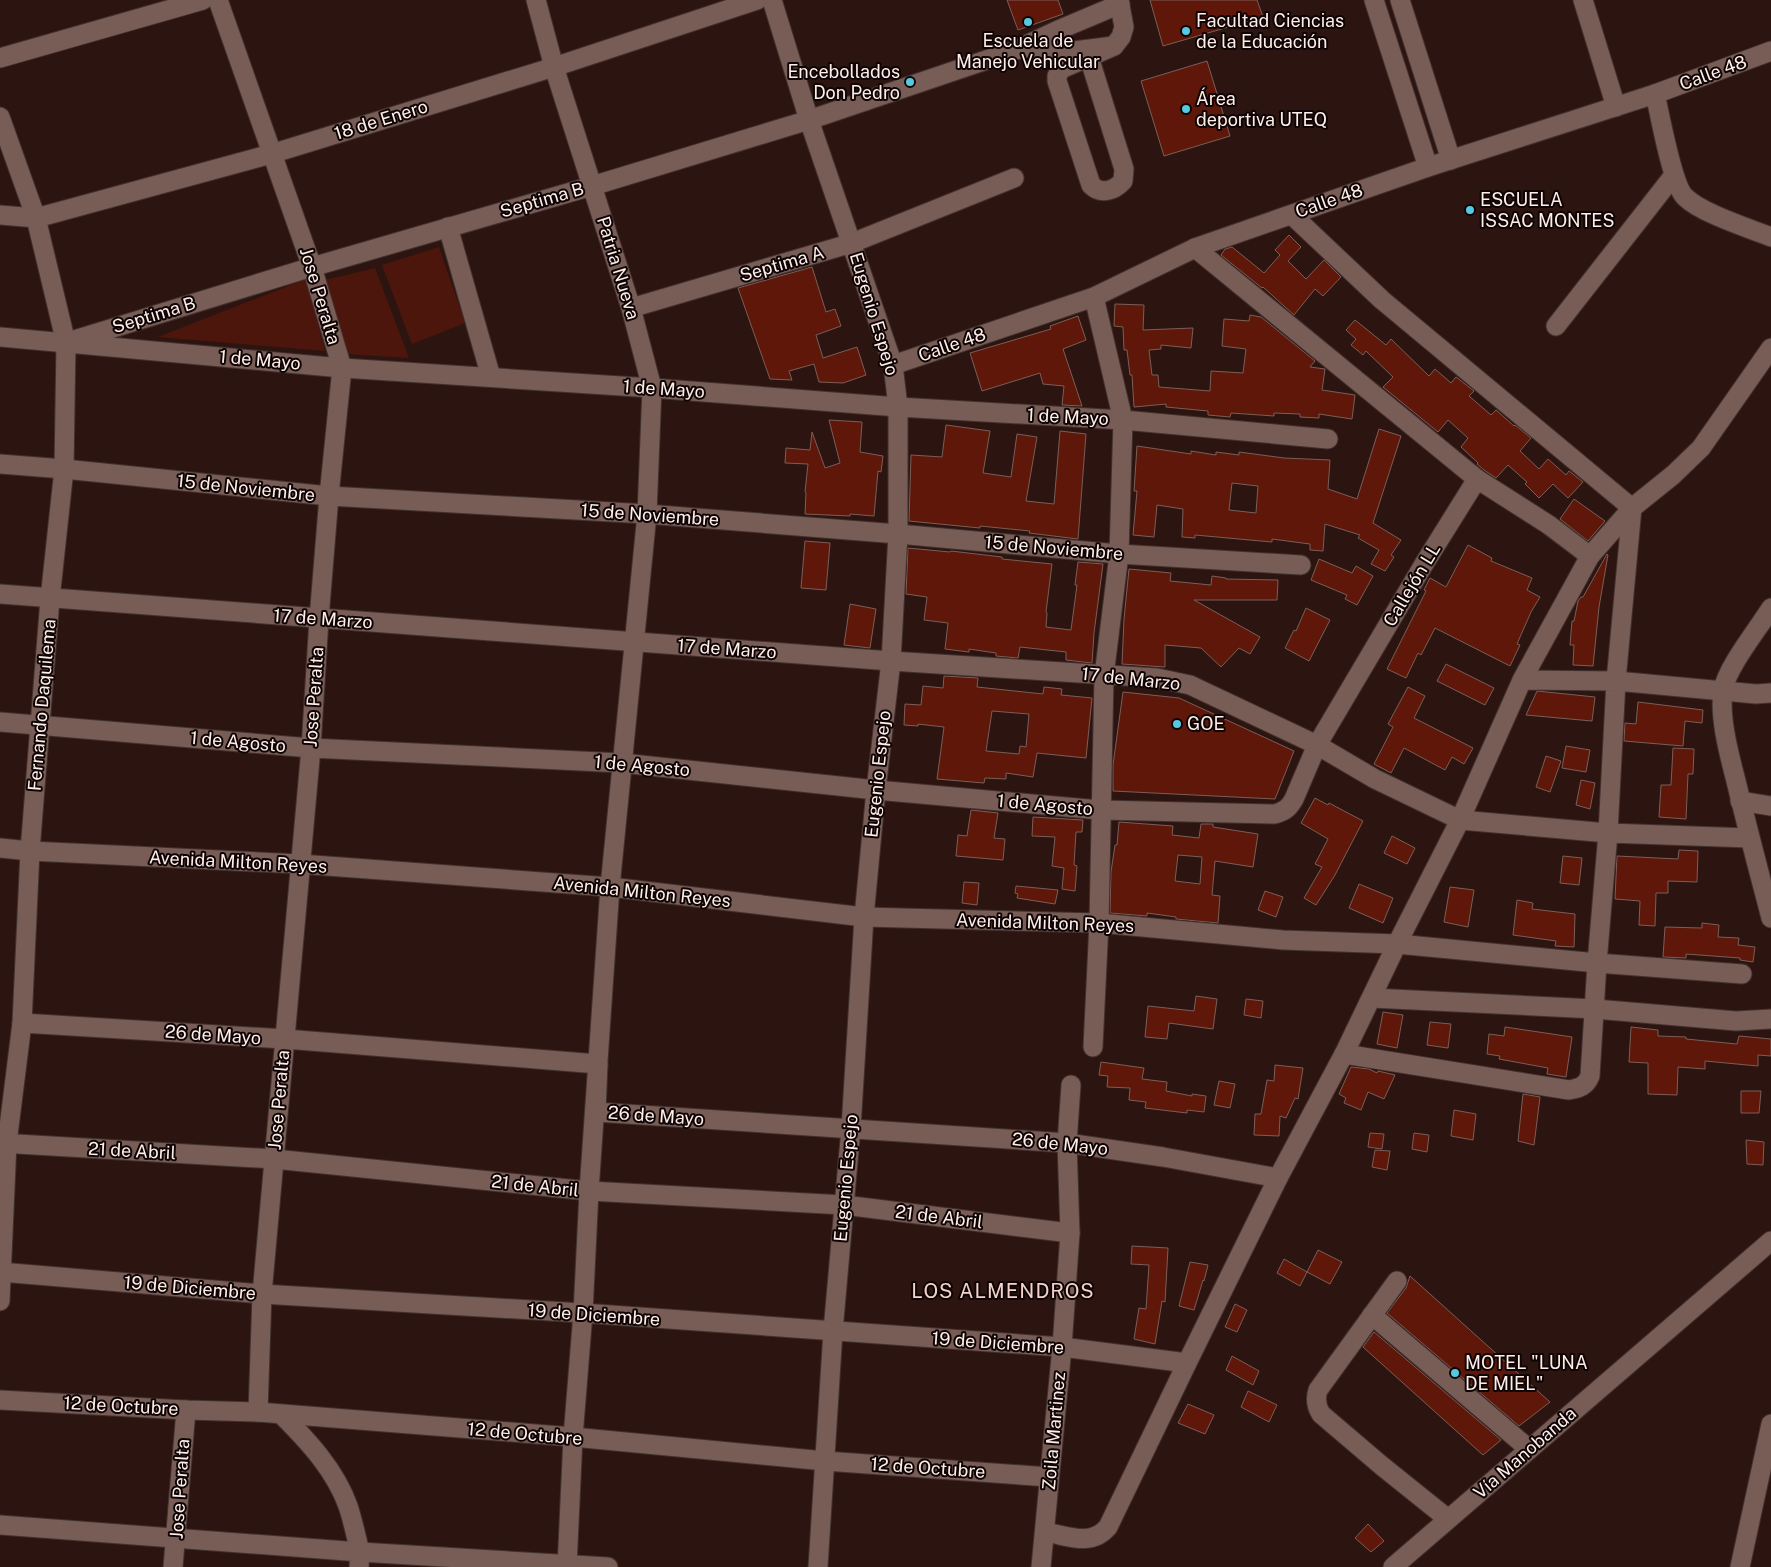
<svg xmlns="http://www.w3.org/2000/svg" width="1771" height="1567" font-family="'Public Sans',sans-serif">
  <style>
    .green { fill: #4c160c }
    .building { fill: #5e1709; stroke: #7b5e58; fill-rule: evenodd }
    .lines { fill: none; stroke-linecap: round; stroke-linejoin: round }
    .minor-casing { stroke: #42312f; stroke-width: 21 }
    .minor { stroke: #785c56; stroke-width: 19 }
    .poi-dot { fill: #56c9e0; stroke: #0d0403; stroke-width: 2 }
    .labels { text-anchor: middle; stroke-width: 4; stroke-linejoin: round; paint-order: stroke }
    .poi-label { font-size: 18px; fill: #feede9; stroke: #0d0403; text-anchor: start }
    .street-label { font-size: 18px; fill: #feede9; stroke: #0d0403 }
    .quarter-label { font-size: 20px; letter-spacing: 1px; fill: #f4d2cb; stroke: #0d0403 }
  </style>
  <rect width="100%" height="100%" fill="#2c1510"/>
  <g class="green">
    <polygon points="439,247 465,323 412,344 382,265"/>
    <polygon points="375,268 409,358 347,354 325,280"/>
    <polygon points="306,279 325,351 158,337"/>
  </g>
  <g class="building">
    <polygon points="1007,0 1058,0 1063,14 1018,30"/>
    <polygon points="1150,0 1257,0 1263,17 1163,46"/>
    <polygon points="1207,61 1230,136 1164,156 1141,81"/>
    <polygon points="1289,235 1301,247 1288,261 1306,279 1324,260 1341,277 1323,296 1315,289 1294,315 1263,287 1262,288 1221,255 1225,249 1232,247 1264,273 1280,255 1275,250"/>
    <polygon points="812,267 826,312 835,309 841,326 816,335 823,358 857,347 866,375 843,383 819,382 814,364 789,371 792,380 770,379 738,288"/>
    <polygon points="1115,304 1144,305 1143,330 1193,328 1191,348 1161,345 1161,349 1149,350 1152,375 1158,375 1159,387 1210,391 1211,371 1243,373 1246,349 1222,346 1224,319 1249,321 1250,315 1261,317 1315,361 1310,367 1325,369 1322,390 1355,395 1352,419 1319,414 1319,418 1300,417 1300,414 1274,413 1274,416 1231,413 1230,417 1208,415 1208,411 1166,407 1166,404 1134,407 1132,375 1130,375 1127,350 1124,350 1123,327 1114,326"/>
    <polygon points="1078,316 1086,340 1063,349 1082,406 1062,405 1064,386 1043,384 1040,373 982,391 970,353 1051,329 1050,326"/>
    <polygon points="1355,320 1386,345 1391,339 1429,376 1435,369 1451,383 1456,377 1474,391 1469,396 1491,415 1496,410 1514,426 1515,425 1531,438 1520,451 1539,469 1548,459 1566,475 1569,471 1583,482 1568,498 1553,484 1539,498 1525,484 1527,482 1508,465 1496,478 1484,470 1477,464 1478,463 1461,447 1468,438 1448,420 1438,432 1383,387 1393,377 1366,351 1363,355 1351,345 1356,339 1346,330"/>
    <polygon points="829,420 862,422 860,452 883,456 881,472 878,471 874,516 850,514 850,516 805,514 806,493 805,492 808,464 785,463 786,448 810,450 812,432 825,468 840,463"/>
    <polygon points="946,425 990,431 983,473 1011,477 1017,434 1037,437 1026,501 1054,504 1060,431 1086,434 1078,539 1029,533 1030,531 980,526 980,528 909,521 911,455 942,457"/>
    <path d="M 1379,429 L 1401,436 L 1373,523 L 1401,540 L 1391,555 L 1394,557 L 1385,571 L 1371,564 L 1379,550 L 1358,538 L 1360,535 L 1325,524 L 1323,551 L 1310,550 L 1310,544 L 1272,539 L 1272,542 L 1195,535 L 1195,538 L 1182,537 L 1183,509 L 1157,505 L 1154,537 L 1133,535 L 1137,491 L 1134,491 L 1137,446 L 1191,454 L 1191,451 L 1216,455 L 1216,452 L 1239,455 L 1239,452 L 1284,458 L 1330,460 L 1328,489 L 1357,499 ZM 1232,483 L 1258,486 L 1256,513 L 1229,510 Z"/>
    <polygon points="1574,499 1605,521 1588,541 1560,519"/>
    <polygon points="805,541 830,543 826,590 801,588"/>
    <polygon points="1468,545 1492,558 1491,561 1532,578 1527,590 1540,597 1531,612 1517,644 1520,645 1510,666 1435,628 1421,655 1418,653 1406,678 1387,669 1426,591 1424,590 1430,578 1446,587"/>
    <polygon points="908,548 950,552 951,551 1002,557 1002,559 1052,564 1046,612 1047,613 1046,627 1071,630 1077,585 1075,585 1078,562 1103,564 1094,633 1092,663 1066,660 1066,652 1020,647 1018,658 996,656 996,653 969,649 969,652 945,649 948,623 924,620 927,597 906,594"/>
    <polygon points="1607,554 1608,555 1599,607 1593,666 1573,665 1574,645 1570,645 1572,621 1574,621 1578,601 1581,597 1583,597"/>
    <polygon points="1319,559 1352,573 1356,566 1373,576 1357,605 1345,599 1347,595 1311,580"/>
    <polygon points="1129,569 1171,573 1170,581 1211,585 1212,576 1226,578 1226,579 1278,580 1277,600 1194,600 1260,637 1250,654 1239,648 1221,667 1201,648 1165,645 1165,667 1122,664 1124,619"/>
    <polygon points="850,604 876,609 870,648 844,645"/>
    <polygon points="1306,608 1330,620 1309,661 1285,648 1294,630 1296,631"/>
    <polygon points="1446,664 1494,688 1485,705 1437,681"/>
    <path d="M 944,676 L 978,678 L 977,687 L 1043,694 L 1044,687 L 1062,689 L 1061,695 L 1092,698 L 1086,758 L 1037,753 L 1033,777 L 1006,773 L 1006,779 L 985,778 L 984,783 L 937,779 L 944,727 L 918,724 L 918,726 L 904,725 L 905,704 L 921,705 L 923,686 L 943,688 ZM 992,711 L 1029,714 L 1026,747 L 1020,746 L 1019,754 L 986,751 Z"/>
    <polygon points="1408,687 1425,696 1414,718 1473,748 1464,764 1452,757 1445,770 1404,748 1391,773 1374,764 1393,727 1388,724"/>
    <polygon points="1537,691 1595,697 1592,721 1526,715"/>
    <polygon points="1123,692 1179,698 1294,751 1275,799 1113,791 1113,765"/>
    <polygon points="1638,702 1703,710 1702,723 1685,721 1683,746 1624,741 1625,723 1636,724"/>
    <polygon points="1566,746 1590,750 1586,772 1562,768"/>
    <polygon points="1673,748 1694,749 1693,774 1688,774 1686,819 1659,817 1661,785 1671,785"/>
    <polygon points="1546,756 1561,761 1550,792 1536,787"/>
    <polygon points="1581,780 1595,783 1590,809 1576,805"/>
    <polygon points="1315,798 1328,805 1329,803 1363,821 1335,875 1316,905 1304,898 1322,867 1315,864 1328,839 1301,823"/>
    <polygon points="971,810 998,813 994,838 1005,839 1003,860 956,856 958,835 967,836"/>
    <polygon points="1033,817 1083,820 1082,832 1076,832 1074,865 1077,866 1075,891 1062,889 1064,868 1052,866 1055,837 1032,836"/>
    <path d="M 1119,822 L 1173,826 L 1172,835 L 1199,838 L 1201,824 L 1213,824 L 1213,827 L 1258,834 L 1253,867 L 1215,861 L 1212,895 L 1220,896 L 1218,923 L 1176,919 L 1176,917 L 1147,913 L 1147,916 L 1110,913 L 1111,872 L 1115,845 L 1117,845 ZM 1178,855 L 1202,857 L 1200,884 L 1175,881 Z"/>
    <polygon points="1392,836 1415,848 1407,864 1384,853"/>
    <polygon points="1679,850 1698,851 1697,882 1668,881 1668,893 1656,893 1655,926 1639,925 1640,901 1615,899 1617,856 1678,859"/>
    <polygon points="1563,856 1582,858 1579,885 1560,883"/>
    <polygon points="964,882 979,883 977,905 962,903"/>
    <polygon points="1359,884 1393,898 1383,923 1349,908"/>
    <polygon points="1016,886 1058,890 1055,904 1017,898 1018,894 1015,893"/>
    <polygon points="1450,887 1474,890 1468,927 1444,922"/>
    <polygon points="1265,891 1283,897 1276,917 1258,910"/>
    <polygon points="1517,900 1533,903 1532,909 1575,914 1574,947 1555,946 1556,941 1513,935"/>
    <polygon points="1702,923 1719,925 1718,937 1739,938 1738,945 1755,947 1753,962 1740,960 1740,958 1686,954 1686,958 1663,957 1665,927 1702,928"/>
    <polygon points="1196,996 1217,999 1213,1029 1169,1023 1167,1039 1145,1037 1148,1006 1194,1011"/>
    <polygon points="1246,999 1263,1001 1261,1018 1244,1015"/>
    <polygon points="1383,1012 1403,1015 1397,1048 1377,1044"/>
    <polygon points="1430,1022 1451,1024 1448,1048 1427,1045"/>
    <polygon points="1505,1027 1572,1037 1566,1077 1547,1074 1548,1068 1499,1059 1500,1056 1487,1054 1489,1034 1504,1036"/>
    <polygon points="1631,1027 1658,1030 1658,1036 1686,1037 1686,1039 1737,1044 1739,1036 1771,1039 1771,1056 1758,1055 1758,1066 1705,1061 1705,1069 1678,1067 1677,1095 1648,1094 1648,1063 1629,1062"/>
    <polygon points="1101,1062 1144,1068 1142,1079 1167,1082 1166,1091 1192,1096 1192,1094 1206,1096 1204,1112 1187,1110 1187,1113 1145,1108 1146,1102 1129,1100 1130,1088 1107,1087 1108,1076 1099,1075"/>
    <polygon points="1275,1065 1303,1068 1298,1099 1295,1098 1286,1118 1280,1116 1279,1136 1254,1135 1255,1114 1261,1114 1267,1080 1274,1081"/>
    <polygon points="1351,1067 1369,1069 1377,1073 1378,1071 1395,1075 1384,1099 1368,1092 1361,1110 1344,1103 1346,1098 1339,1094"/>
    <polygon points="1219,1081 1235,1084 1230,1108 1214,1105"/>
    <polygon points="1741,1091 1761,1091 1759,1113 1741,1113"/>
    <polygon points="1523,1094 1540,1097 1534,1145 1518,1141"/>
    <polygon points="1454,1110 1476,1114 1473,1140 1451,1136"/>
    <polygon points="1370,1133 1384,1134 1382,1149 1368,1147"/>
    <polygon points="1414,1133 1429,1135 1427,1152 1412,1149"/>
    <polygon points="1746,1140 1764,1142 1763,1165 1747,1164"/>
    <polygon points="1375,1150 1390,1151 1387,1170 1372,1167"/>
    <polygon points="1132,1246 1168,1248 1165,1302 1162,1301 1155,1344 1134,1339 1139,1308 1146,1309 1149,1265 1131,1264"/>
    <polygon points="1318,1250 1342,1262 1330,1284 1307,1272"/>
    <polygon points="1284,1259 1307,1272 1300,1286 1277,1273"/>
    <polygon points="1190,1262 1208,1265 1204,1281 1203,1280 1194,1310 1179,1306"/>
    <polygon points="1410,1276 1550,1402 1519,1426 1387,1313 1406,1288"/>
    <polygon points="1235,1304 1247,1310 1237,1332 1225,1327"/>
    <polygon points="1374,1332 1501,1440 1483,1455 1363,1347"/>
    <polygon points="1232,1356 1259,1371 1253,1385 1226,1370"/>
    <polygon points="1248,1391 1277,1405 1269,1422 1241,1407"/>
    <polygon points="1188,1404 1214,1415 1205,1434 1178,1423"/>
    <polygon points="1368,1524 1384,1541 1371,1552 1355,1538"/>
  </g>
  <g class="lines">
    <defs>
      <g id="minor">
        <polyline points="218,0 312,267 342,368 329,496 319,619 311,748 262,1294 258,1412"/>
        <polyline points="536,0 554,67 631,308 652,388 647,514 610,887 589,1191 583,1313 573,1437 567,1567"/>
        <polyline points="772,0 809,120 893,365 898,407 898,534 891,661 876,790 864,917 851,1128 833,1331 818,1567"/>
        <polyline points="1374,0 1428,167"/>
        <polyline points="1400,0 1451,160"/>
        <polyline points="1583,0 1616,107"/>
        <polyline points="1024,46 1056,31 1120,4"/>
        <path d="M 1089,57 L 1124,169 L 1123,181 C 1114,191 1101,195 1091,185 L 1057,81 L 1057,76 L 1061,69 L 1114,46 L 1121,37 L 1124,27 L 1119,0"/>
        <polyline points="0,58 203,0"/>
        <path d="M 1655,94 C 1660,114 1672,185 1685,197 C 1701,213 1748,228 1771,237"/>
        <polyline points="0,117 36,218 66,343 64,469 50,599 30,851 22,1023 7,1143 0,1301"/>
        <polyline points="0,215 36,218 271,154 554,67 757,0"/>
        <polyline points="1292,215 1382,300 1632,508 1673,475 1701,448 1771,348"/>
        <polyline points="448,227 491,377"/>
        <polyline points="1195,248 1477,479"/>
        <polyline points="631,308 852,243 1014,178"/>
        <polyline points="1556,326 1674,175"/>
        <polyline points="0,337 342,368 652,388 898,407 1123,420 1328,439"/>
        <polyline points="74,340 312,267 592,186 809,120 1016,50 1030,47 1066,52 1114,46"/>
        <polyline points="893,365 1094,297 1195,248 1428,167 1655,94 1771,51"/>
        <polyline points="0,464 64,469 329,496 647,514 898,534 1119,554 1301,565"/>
        <path d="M 0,594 L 891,661 L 1157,678 L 1190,685 L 1317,745 L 1375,779 L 1460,820 L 1397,944 L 1344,1054 L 1278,1178 L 1187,1363 L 1108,1527 C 1091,1547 1069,1536 1045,1532"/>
        <path d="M 1771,608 C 1758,629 1727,667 1723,690 C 1719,717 1729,754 1736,781 C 1747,827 1759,872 1771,918"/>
        <polyline points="1522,680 1460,820 1608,833 1616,681 1632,508 1590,556 1522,680 1616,681 1756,694 1771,693"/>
        <path d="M 0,722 L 311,748 L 622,763 L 876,790 L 1100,810 L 1275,814 C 1285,811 1289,808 1294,799 L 1317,745 L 1424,564 L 1477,479 L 1549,525 L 1590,556"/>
        <polyline points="1740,801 1771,806"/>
        <polyline points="0,848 30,851 300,864 610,887 864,917 1099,923 1283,940 1397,944 1597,963 1742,974"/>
        <polyline points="1372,998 1595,1009 1736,1021 1771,1019"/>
        <polyline points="22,1023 285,1039 598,1064 596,1112 1067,1143 1163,1157 1278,1178"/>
        <polyline points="1093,1047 1099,923 1104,676 1119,554 1123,420 1094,297"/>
        <path d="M 1344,1054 L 1569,1090 C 1580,1088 1586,1086 1590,1076 L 1597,963 L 1608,833 L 1749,838"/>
        <polyline points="0,1143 274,1159 589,1191 844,1205 1070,1233"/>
        <polyline points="0,1272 262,1294 583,1313 1062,1347 1187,1363"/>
        <path d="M 1397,1281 L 1318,1390 C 1315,1399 1316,1406 1321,1414 L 1382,1466 L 1448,1519"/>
        <polyline points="1372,1315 1529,1449"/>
        <polyline points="0,1400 186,1410 258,1412 573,1437 825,1461 1049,1477"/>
        <path d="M 282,1415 C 309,1442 335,1470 348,1506 C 353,1521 356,1536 360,1552 L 608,1567"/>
        <polyline points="0,1525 360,1552 359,1567"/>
        <polyline points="173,1567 186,1410"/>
        <polyline points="1041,1567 1062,1347 1070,1233 1067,1143 1071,1085"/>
        <polyline points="1393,1567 1771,1241"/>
        <polyline points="1740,1567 1771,1424"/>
      </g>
    </defs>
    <use href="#minor" class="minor-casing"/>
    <use href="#minor" class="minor"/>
  </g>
  <g class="poi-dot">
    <circle cx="1028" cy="22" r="5"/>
    <circle cx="1186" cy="31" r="5"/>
    <circle cx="910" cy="82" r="5"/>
    <circle cx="1186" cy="109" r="5"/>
    <circle cx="1470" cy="210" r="5"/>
    <circle cx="1177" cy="724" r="5"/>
    <circle cx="1455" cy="1373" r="5"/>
  </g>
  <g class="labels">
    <g class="poi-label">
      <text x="1196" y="27">Facultad Ciencias<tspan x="1196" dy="21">de la Educación</tspan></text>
      <text x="1028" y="47" text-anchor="middle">Escuela de<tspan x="1028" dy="21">Manejo Vehicular</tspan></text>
      <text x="900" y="78" text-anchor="end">Encebollados<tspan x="900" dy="21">Don Pedro</tspan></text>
      <text x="1196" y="105">Área<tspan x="1196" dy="21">deportiva UTEQ</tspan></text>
      <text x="1480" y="206">ESCUELA<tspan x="1480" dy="21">ISSAC MONTES</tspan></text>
      <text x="1187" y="730">GOE</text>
      <text x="1465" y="1369">MOTEL "LUNA<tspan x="1465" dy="21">DE MIEL"</tspan></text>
    </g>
    <g class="street-label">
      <text transform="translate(1713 73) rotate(-20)" y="6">Calle 48</text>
      <text transform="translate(381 120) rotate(-17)" y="6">18 de Enero</text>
      <text transform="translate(542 200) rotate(-16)" y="6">Septima B</text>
      <text transform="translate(1329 201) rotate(-19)" y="6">Calle 48</text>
      <text transform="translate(782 264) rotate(-16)" y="6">Septima A</text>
      <text transform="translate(618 268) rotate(73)" y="6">Patria Nueva</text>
      <text transform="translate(320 296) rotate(73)" y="6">Jose Peralta</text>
      <text transform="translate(874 314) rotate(73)" y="6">Eugenio Espejo</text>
      <text transform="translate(154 315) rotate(-17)" y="6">Septima B</text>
      <text transform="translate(952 345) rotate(-19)" y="6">Calle 48</text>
      <text transform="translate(260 360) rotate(5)" y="6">1 de Mayo</text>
      <text transform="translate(664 389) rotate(4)" y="6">1 de Mayo</text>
      <text transform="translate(1068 417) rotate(3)" y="6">1 de Mayo</text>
      <text transform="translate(246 488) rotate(6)" y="6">15 de Noviembre</text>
      <text transform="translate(650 515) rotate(4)" y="6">15 de Noviembre</text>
      <text transform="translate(1054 548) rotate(5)" y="6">15 de Noviembre</text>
      <text transform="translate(1412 585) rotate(-59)" y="6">Callejón LL</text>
      <text transform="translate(323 619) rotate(4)" y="6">17 de Marzo</text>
      <text transform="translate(727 649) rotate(4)" y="6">17 de Marzo</text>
      <text transform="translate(1131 679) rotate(6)" y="6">17 de Marzo</text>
      <text transform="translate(314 697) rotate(-86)" y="6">Jose Peralta</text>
      <text transform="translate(42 705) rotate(-85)" y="6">Fernando Daquilema</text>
      <text transform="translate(238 742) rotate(5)" y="6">1 de Agosto</text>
      <text transform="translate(642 766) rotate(5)" y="6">1 de Agosto</text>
      <text transform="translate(878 774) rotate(-84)" y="6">Eugenio Espejo</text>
      <text transform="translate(1045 805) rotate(5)" y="6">1 de Agosto</text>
      <text transform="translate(238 862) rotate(3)" y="6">Avenida Milton Reyes</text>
      <text transform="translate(642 892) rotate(6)" y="6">Avenida Milton Reyes</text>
      <text transform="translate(1045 923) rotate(2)" y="6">Avenida Milton Reyes</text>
      <text transform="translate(213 1035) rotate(4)" y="6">26 de Mayo</text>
      <text transform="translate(279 1100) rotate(-85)" y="6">Jose Peralta</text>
      <text transform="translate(656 1116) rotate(4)" y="6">26 de Mayo</text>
      <text transform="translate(1060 1144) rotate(6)" y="6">26 de Mayo</text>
      <text transform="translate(132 1151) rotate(3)" y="6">21 de Abril</text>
      <text transform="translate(846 1178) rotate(-85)" y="6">Eugenio Espejo</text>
      <text transform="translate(535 1186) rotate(6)" y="6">21 de Abril</text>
      <text transform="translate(939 1217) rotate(7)" y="6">21 de Abril</text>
      <text transform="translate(190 1288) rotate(5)" y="6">19 de Diciembre</text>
      <text transform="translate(594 1315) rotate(4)" y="6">19 de Diciembre</text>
      <text transform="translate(998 1343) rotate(4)" y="6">19 de Diciembre</text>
      <text transform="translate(121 1406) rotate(3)" y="6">12 de Octubre</text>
      <text transform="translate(1054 1431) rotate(-85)" y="6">Zoila Martinez</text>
      <text transform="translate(525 1434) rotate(5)" y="6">12 de Octubre</text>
      <text transform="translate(1525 1453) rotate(-41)" y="6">Vía Manobanda</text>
      <text transform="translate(928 1468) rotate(4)" y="6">12 de Octubre</text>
      <text transform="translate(180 1489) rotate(-86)" y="6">Jose Peralta</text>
    </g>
    <g class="quarter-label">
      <text x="1003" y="1298">LOS ALMENDROS</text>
    </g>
  </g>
</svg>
